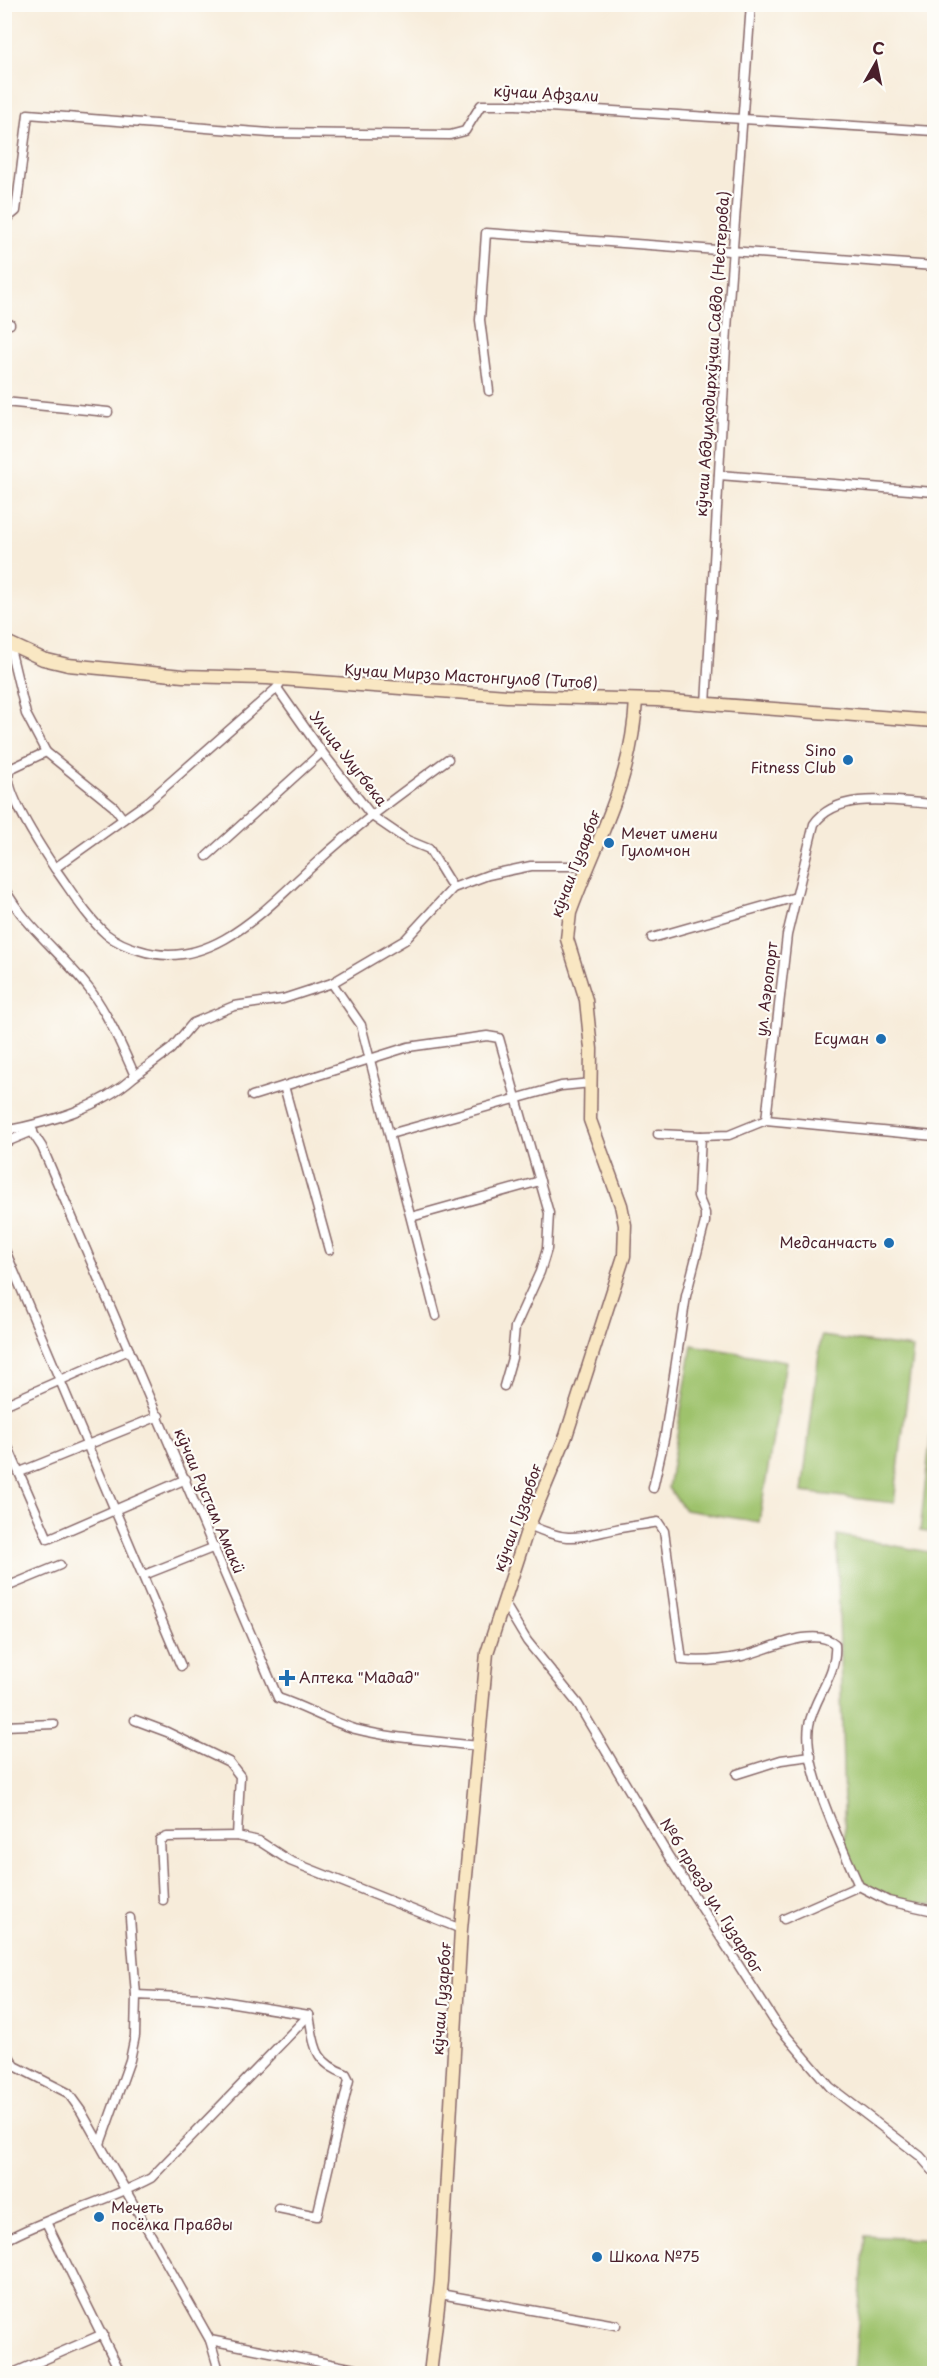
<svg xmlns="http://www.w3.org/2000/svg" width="939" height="2378" font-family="'Playpen Sans',sans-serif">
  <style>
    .green { fill: #9ec26c; stroke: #74704c; stroke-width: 1.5 }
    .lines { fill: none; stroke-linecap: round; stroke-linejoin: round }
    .street-casing { stroke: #876768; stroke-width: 11 }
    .secondary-casing { stroke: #876768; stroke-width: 15 }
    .street { stroke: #fff; stroke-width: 8 }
    .secondary { stroke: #f9e7c3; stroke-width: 12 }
    .poi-dot { fill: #1f6fb2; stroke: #fdfcf7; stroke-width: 2 }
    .labels { text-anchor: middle; stroke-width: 4.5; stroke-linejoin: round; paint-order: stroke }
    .street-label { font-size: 15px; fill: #4a1f2b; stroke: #fdfcf7 }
    .poi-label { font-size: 15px; fill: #4a1f2b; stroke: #fdfcf7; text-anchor: start }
  </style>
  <rect width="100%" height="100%" fill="#fdfcf7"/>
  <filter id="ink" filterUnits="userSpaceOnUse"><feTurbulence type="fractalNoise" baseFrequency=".0167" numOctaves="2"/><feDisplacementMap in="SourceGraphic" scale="12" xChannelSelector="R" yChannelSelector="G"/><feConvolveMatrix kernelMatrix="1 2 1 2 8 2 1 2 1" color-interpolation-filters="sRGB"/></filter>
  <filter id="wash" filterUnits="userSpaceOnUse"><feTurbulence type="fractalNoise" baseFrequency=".008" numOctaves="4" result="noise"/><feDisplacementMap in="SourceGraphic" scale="24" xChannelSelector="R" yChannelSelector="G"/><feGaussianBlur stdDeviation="1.35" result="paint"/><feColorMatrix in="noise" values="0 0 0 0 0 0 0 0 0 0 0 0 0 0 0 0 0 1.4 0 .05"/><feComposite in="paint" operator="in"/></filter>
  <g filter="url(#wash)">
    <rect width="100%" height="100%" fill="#f7ecda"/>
    <g class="green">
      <polygon points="821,1336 913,1348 894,1503 802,1492"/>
      <polygon points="692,1345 786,1361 759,1522 685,1510 668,1488"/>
      <polygon points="934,1407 934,1533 920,1531"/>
      <polygon points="837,1535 934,1553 934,1905 909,1902 862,1885 845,1847"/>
      <polygon points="865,2236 934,2240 934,2373 854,2373"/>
    </g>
  </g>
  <g filter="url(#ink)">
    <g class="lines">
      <defs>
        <g id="street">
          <polyline points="4,221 16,211 28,114 270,133 450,135 465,131 481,105 516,105 934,131"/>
          <polyline points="4,324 10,324"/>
          <polyline points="489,391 480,320 486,233 934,266"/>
          <polyline points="4,402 108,412"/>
          <polyline points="719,475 934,492"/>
          <path d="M 9,644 L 26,714 L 46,752 L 10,769 C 1,788 44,852 56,870 C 72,892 86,916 106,934 C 115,941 128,947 139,950 C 211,974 268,906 316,863 C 357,825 403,792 448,759"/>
          <polyline points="277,688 322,752 372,816 407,840 429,849 453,888"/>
          <polyline points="706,705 727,329 751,4"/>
          <polyline points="46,752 114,807 123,819"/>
          <polyline points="207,856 322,752"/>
          <polyline points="55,868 149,801 277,688 282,680"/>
          <path d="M 4,888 C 26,928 63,954 90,990 C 109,1016 122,1047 135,1076 C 99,1108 51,1122 4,1131"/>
          <polyline points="652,938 796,897"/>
          <polyline points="332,983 405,940 453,888 488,875 531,866 589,866"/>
          <polyline points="135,1076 171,1049 193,1023 234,1006 283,999 332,983 361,1025 436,1316"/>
          <polyline points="252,1096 284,1086"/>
          <path d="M 766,1120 L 787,935 L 814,824 C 838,789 898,802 934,804"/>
          <polyline points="766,1120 934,1136"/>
          <path d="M 29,1127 L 42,1147 L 278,1698 C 305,1707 328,1721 355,1729 C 394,1739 438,1741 478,1746"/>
          <polyline points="390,1134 561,1086 591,1083"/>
          <polyline points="658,1134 701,1136"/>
          <polyline points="4,1143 33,1131"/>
          <polyline points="411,1217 540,1181"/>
          <polyline points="4,1248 181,1666"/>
          <polyline points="329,1250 284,1086 408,1047 487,1036 499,1038 549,1213 547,1249 540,1272 515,1327 512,1358 504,1386"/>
          <polyline points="4,1405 129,1350"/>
          <polyline points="4,1438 48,1539 186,1479"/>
          <polyline points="20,1472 159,1416"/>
          <polyline points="653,1488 665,1435 686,1296 705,1222 705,1213 698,1196 701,1136 729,1135 766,1120"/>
          <path d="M 529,1525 C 569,1543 575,1538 616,1529 C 629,1526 644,1525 658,1522 L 664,1531 L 682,1660 C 701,1662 723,1660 742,1656 C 766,1651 814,1625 835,1644 C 838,1674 814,1697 809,1725 C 802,1766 843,1848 859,1886 L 888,1901 L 934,1911"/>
          <polyline points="144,1575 215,1547"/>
          <polyline points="4,1588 60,1565"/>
          <polyline points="503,1601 527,1641 578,1704 669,1857 777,2025 830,2087 920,2156 934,2172"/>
          <polyline points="135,1720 167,1732 229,1762 240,1776 237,1836"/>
          <polyline points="4,1726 54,1724"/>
          <polyline points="737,1774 781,1760 811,1756"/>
          <polyline points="163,1900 160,1840 167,1837 237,1836 259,1841 290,1861 461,1929"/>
          <polyline points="130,1918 136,1995"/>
          <polyline points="784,1919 859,1886"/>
          <polyline points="4,2048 15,2066 68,2093 81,2111 210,2340 380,2374"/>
          <polyline points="4,2069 15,2066"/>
          <polyline points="100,2144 130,2060 135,2036 136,1995 203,1998 309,2015"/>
          <path d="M 278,2208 L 317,2216 L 349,2080 L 346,2074 C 313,2062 315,2046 309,2015"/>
          <polyline points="46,2222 121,2374"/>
          <path d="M 4,2241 C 51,2215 104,2203 151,2178 L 309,2015"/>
          <polyline points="440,2294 616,2325"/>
          <polyline points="210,2340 220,2374"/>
          <polyline points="11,2374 103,2334"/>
        </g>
        <g id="secondary">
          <polyline points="4,641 43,659 68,665 183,676 267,678 507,696 657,700 934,721"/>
          <path d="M 430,2374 L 441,2281 L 461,1929 L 487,1653 L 529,1525 L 566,1436 L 624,1256 L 625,1225 L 621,1205 L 590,1120 L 591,1049 L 586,1000 L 567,939 L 570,913 C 597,838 632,783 636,700"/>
        </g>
      </defs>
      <use href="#street" class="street-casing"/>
      <use href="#secondary" class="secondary-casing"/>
      <use href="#street" class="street"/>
      <use href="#secondary" class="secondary"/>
    </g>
  </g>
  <g class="poi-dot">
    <circle cx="848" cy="760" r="6"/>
    <circle cx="609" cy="843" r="6"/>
    <circle cx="881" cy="1039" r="6"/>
    <circle cx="889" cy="1243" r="6"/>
    <path d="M284 1669h6v6h6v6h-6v6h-6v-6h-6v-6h6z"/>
    <circle cx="99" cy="2217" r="6"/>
    <circle cx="597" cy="2257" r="6"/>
  </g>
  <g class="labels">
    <g class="street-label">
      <text transform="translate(546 94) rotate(3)" y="5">кӯчаи Афзали</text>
      <text transform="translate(713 354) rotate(-86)" y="5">кӯчаи Абдулқодирхӯҷаи Савдо (Нестерова)</text>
      <text transform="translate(471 677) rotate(3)" y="5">Кучаи Мирзо Мастонгулов (Титов)</text>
      <text transform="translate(348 759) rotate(52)" y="5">Улица Улугбека</text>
      <text transform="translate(576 864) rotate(-69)" y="5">кӯчаи Гузарбоғ</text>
      <text transform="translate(767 989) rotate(-83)" y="5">ул. Аэропорт</text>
      <text transform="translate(209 1501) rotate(67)" y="5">кӯчаи Рустам Амакӣ</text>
      <text transform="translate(518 1518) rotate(-70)" y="5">кӯчаи Гузарбоғ</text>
      <text transform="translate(711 1896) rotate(58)" y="5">№6 проезд ул. Гузарбог</text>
      <text transform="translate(442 1999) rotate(-86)" y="5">кӯчаи Гузарбоғ</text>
    </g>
    <g class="poi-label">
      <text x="836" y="756" text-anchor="end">Sino<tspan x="836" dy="17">Fitness Club</tspan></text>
      <text x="621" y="839">Мечет имени<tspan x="621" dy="17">Гуломчон</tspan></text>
      <text x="869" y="1044" text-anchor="end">Есуман</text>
      <text x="877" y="1248" text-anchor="end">Медсанчасть</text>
      <text x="299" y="1683">Аптека "Мадад"</text>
      <text x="111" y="2213">Мечеть<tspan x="111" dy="17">посёлка Правды</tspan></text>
      <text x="609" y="2262">Школа №75</text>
    </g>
  </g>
  <rect width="939" height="2378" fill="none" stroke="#fdfcf7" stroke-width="24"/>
  <g transform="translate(876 63) rotate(9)" stroke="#fdfcf7" stroke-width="4.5" paint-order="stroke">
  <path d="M0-4.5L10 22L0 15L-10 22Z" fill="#4a1f2b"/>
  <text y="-9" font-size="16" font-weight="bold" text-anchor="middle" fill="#4a1f2b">С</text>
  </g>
</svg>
